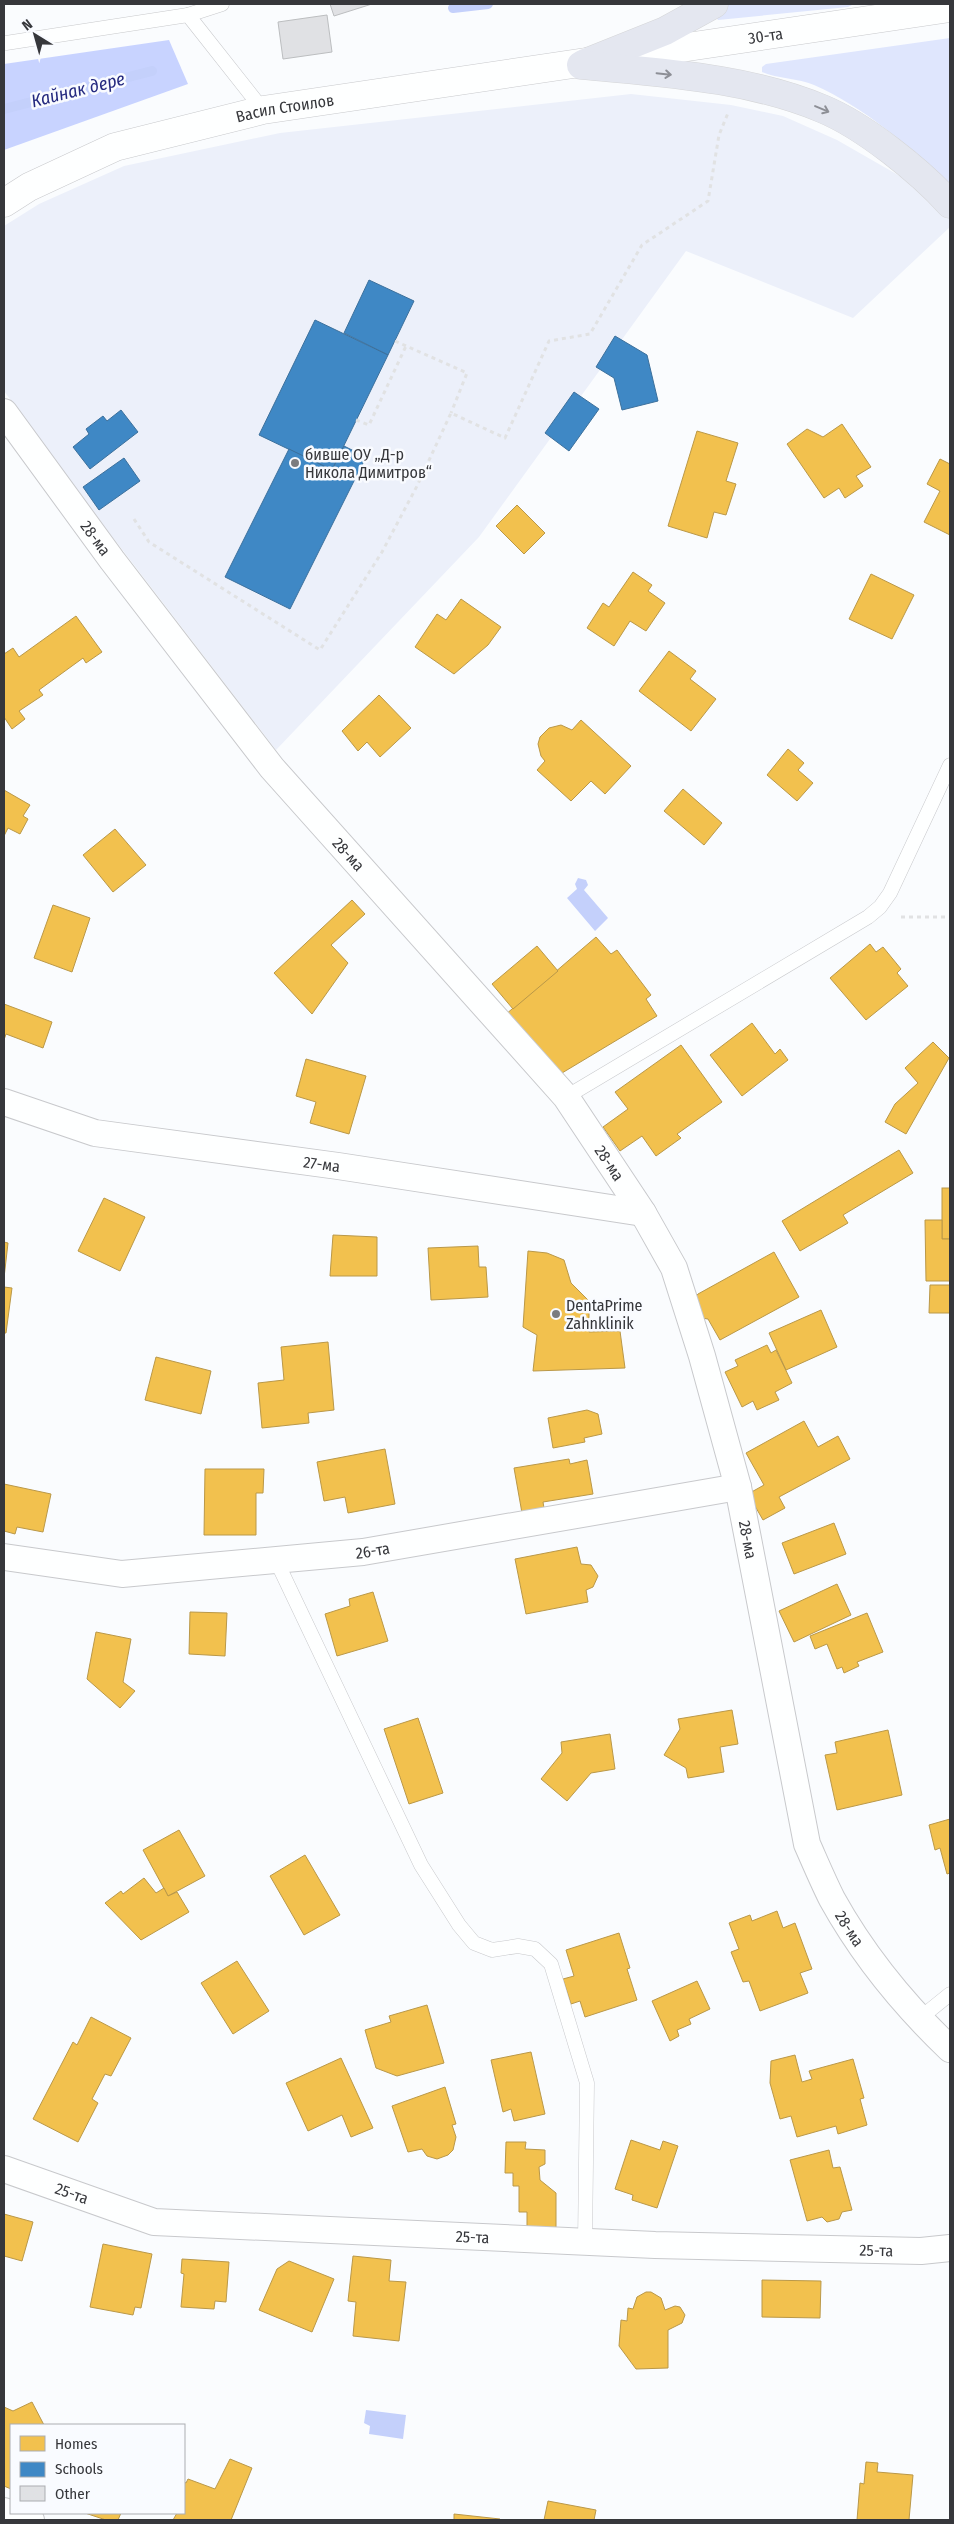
<svg xmlns="http://www.w3.org/2000/svg" width="954" height="2524" font-family="'Fira Sans Condensed',sans-serif">
  <style>
    .built { fill: #ecf0fa }
    .green { fill: #dfe6fd }
    .forest { fill: #c8d3ff }
    .water { fill: #c4d0fb }
    .homes { fill: #f2c14e; stroke: #ba9848 }
    .schools { fill: #3f88c5; stroke: #3c709c }
    .lines { fill: none; stroke-linecap: round; stroke-linejoin: round }
    .stream { stroke: #c4d0fb; stroke-width: 10 }
    .building { fill: #e0e1e4; stroke: #bcbec0 }
    .service-casing { stroke: #c8c9cc; stroke-width: 15 }
    .minor-casing { stroke: #c8c9cc; stroke-width: 28 }
    .tertiary-casing { stroke: #c8c9cc; stroke-width: 29 }
    .trunk-casing { stroke: #d5d6d8; stroke-width: 29 }
    .path { stroke: #e1e2e3; stroke-width: 3; stroke-dasharray: 4 4; stroke-linecap: butt }
    .service { stroke: #feffff; stroke-width: 14 }
    .minor { stroke: #feffff; stroke-width: 26 }
    .tertiary { stroke: #feffff; stroke-width: 28 }
    .trunk { stroke: #e4e7f0; stroke-width: 28 }
    .oneway { stroke: #8d8f96 }
    .poi-dot { fill: #7b7c7f; stroke: #f9fbff; stroke-width: 2 }
    .labels { text-anchor: middle; stroke-width: 5; stroke-linejoin: round; paint-order: stroke }
    .street-label { font-size: 16px; fill: #36373b; stroke: #f9fbff }
    .poi-label { font-size: 16px; fill: #36373b; stroke: #f9fbff; text-anchor: start }
    .water-label { font-size: 18px; font-style: italic; fill: #24297f; stroke: #f9fbff }
  </style>
  <rect width="100%" height="100%" fill="#fafcfe"/>
  <polygon class="built" points="631,94 731,105 783,116 837,140 919,187 950,219 950,227 853,318 686,251 479,537 276,750 111,535 4,391 4,226 39,204 124,166 280,133"/>
  <g class="green">
    <polygon points="727,4 854,4 848,7 718,20 715,15"/>
    <path d="M 950,38 L 950,186 C 912,148 864,107 814,85 C 798,78 778,79 762,72 L 762,67 L 766,64 Z"/>
  </g>
  <polygon class="forest" points="169,40 188,84 4,150 4,64"/>
  <g class="water">
    <polygon points="578,878 586,880 588,885 584,890 608,918 595,931 567,898 577,889 575,884"/>
    <polygon points="366,2410 406,2415 403,2439 369,2434 370,2426 364,2423"/>
  </g>
  <g class="homes">
    <polygon points="842,424 871,467 856,476 863,486 845,498 839,488 824,498 787,444 807,429 823,437"/>
    <polygon points="697,431 738,443 726,481 736,484 726,515 714,512 707,538 668,526"/>
    <polygon points="940,459 950,464 950,535 924,522 940,491 927,484"/>
    <polygon points="517,505 545,533 524,554 496,526"/>
    <polygon points="633,572 652,585 648,591 665,603 646,631 630,621 614,646 587,628 603,603 609,607"/>
    <polygon points="871,574 914,595 892,639 849,619"/>
    <polygon points="461,599 501,627 488,645 454,674 415,647 437,614 446,620"/>
    <polygon points="76,616 102,652 86,663 83,658 39,690 43,695 19,711 25,719 12,729 4,717 4,654 13,648 19,657"/>
    <polygon points="669,651 696,671 690,679 716,699 691,731 639,691"/>
    <polygon points="379,695 411,728 380,757 367,742 358,751 342,731"/>
    <polygon points="581,720 631,766 605,794 591,781 571,801 537,770 545,761 541,756 538,744 540,737 549,728 561,725 572,730"/>
    <polygon points="788,749 804,763 798,770 813,783 797,801 767,775"/>
    <polygon points="683,789 722,823 704,845 664,811"/>
    <polygon points="4,790 30,805 23,816 28,819 20,834 8,828 4,836"/>
    <polygon points="115,829 146,865 113,892 83,855"/>
    <polygon points="352,900 365,914 331,945 348,963 312,1014 274,973"/>
    <polygon points="53,905 90,918 72,972 34,958"/>
    <polygon points="596,937 611,954 617,950 651,995 646,999 657,1016 557,1076 505,1015"/>
    <polygon points="870,944 876,952 883,947 901,969 897,973 908,986 866,1020 830,978"/>
    <polygon points="537,946 558,971 513,1009 492,984"/>
    <polygon points="4,1004 52,1022 43,1048 6,1034 4,1040"/>
    <polygon points="752,1023 775,1054 780,1049 788,1060 742,1096 710,1055"/>
    <polygon points="933,1042 949,1058 906,1134 885,1122 895,1104 918,1083 905,1068"/>
    <polygon points="681,1045 722,1102 677,1134 681,1138 656,1156 642,1136 620,1151 603,1127 628,1109 615,1092"/>
    <polygon points="306,1059 366,1076 349,1134 310,1123 316,1102 296,1096"/>
    <polygon points="899,1150 913,1173 843,1215 848,1223 800,1251 782,1221"/>
    <rect x="942" y="1188" width="8" height="51"/>
    <polygon points="104,1198 145,1217 120,1271 78,1251"/>
    <polygon points="925,1220 942,1220 942,1239 950,1239 950,1281 926,1281"/>
    <polygon points="333,1235 377,1237 377,1276 330,1276"/>
    <polygon points="4,1242 8,1243 4,1278"/>
    <polygon points="478,1246 479,1267 486,1267 488,1297 431,1300 428,1248"/>
    <polygon points="528,1251 547,1253 564,1260 571,1283 589,1301 589,1332 620,1331 625,1368 533,1371 537,1335 523,1327"/>
    <polygon points="774,1252 799,1297 720,1340 708,1319 701,1318 693,1300 698,1294"/>
    <polygon points="930,1285 950,1285 950,1313 929,1313"/>
    <polygon points="4,1287 12,1288 6,1333 4,1333"/>
    <polygon points="821,1310 837,1347 786,1370 769,1333"/>
    <polygon points="328,1342 334,1410 308,1413 309,1423 262,1428 258,1383 284,1380 281,1347"/>
    <polygon points="767,1345 771,1353 776,1350 792,1383 775,1392 779,1400 757,1410 753,1401 742,1407 725,1372 738,1366 735,1360"/>
    <polygon points="156,1357 211,1371 201,1414 145,1400"/>
    <polygon points="587,1410 598,1414 602,1434 584,1438 585,1442 553,1448 548,1418"/>
    <polygon points="804,1421 818,1447 838,1436 850,1459 779,1497 785,1508 763,1520 748,1494 764,1485 746,1453"/>
    <polygon points="385,1449 395,1504 348,1513 345,1497 324,1501 317,1462"/>
    <polygon points="569,1459 570,1464 587,1460 593,1494 543,1502 544,1508 522,1513 514,1468"/>
    <polygon points="205,1469 264,1469 263,1493 256,1493 256,1535 204,1535"/>
    <polygon points="4,1484 51,1494 43,1532 17,1527 15,1534 4,1531"/>
    <polygon points="834,1523 846,1554 794,1574 782,1543"/>
    <polygon points="577,1547 581,1564 591,1565 598,1576 593,1587 586,1590 588,1602 526,1614 515,1559"/>
    <polygon points="837,1584 851,1615 794,1642 779,1611"/>
    <polygon points="373,1592 388,1641 337,1656 325,1614 350,1606 349,1599"/>
    <polygon points="190,1612 227,1613 225,1656 189,1654"/>
    <polygon points="867,1613 883,1652 857,1662 859,1666 844,1673 842,1667 837,1669 827,1644 815,1649 810,1636"/>
    <polygon points="96,1632 131,1639 123,1682 135,1691 120,1708 87,1679"/>
    <polygon points="732,1710 738,1744 720,1747 724,1772 688,1778 686,1768 664,1755 680,1729 678,1719"/>
    <polygon points="418,1718 443,1793 409,1804 384,1729"/>
    <polygon points="888,1730 902,1795 837,1810 825,1755 837,1753 835,1742"/>
    <polygon points="610,1734 615,1769 591,1773 567,1801 541,1779 562,1753 561,1742"/>
    <polygon points="950,1819 950,1873 947,1874 940,1848 935,1850 929,1825"/>
    <polygon points="179,1830 205,1876 168,1896 143,1850"/>
    <polygon points="305,1855 340,1915 304,1935 270,1876"/>
    <polygon points="144,1878 156,1893 164,1888 168,1896 177,1892 189,1912 141,1940 105,1903 121,1891 123,1894"/>
    <polygon points="777,1911 783,1928 795,1923 812,1969 800,1973 808,1993 760,2011 749,1981 743,1982 731,1952 739,1949 729,1923 750,1915 752,1921"/>
    <polygon points="619,1933 630,1968 627,1969 637,2000 585,2017 580,2001 571,2004 563,1979 574,1976 566,1950"/>
    <polygon points="237,1961 269,2011 233,2034 201,1983"/>
    <polygon points="697,1981 710,2009 689,2019 691,2024 677,2030 679,2036 670,2041 652,2001"/>
    <polygon points="427,2005 444,2063 397,2076 376,2068 365,2030 391,2022 389,2016"/>
    <polygon points="91,2017 131,2038 111,2076 105,2074 92,2099 98,2103 78,2142 33,2119 73,2042 77,2045"/>
    <polygon points="531,2052 545,2114 514,2121 511,2109 503,2112 491,2060"/>
    <polygon points="795,2055 802,2082 812,2079 809,2071 853,2059 864,2098 860,2099 867,2125 838,2134 836,2126 797,2137 791,2116 780,2119 770,2083 771,2061"/>
    <polygon points="341,2058 373,2128 351,2137 342,2115 308,2131 286,2083"/>
    <polygon points="445,2087 456,2124 452,2125 456,2137 453,2150 448,2155 437,2159 427,2156 422,2149 408,2152 392,2106"/>
    <polygon points="631,2140 660,2150 663,2141 678,2146 657,2208 632,2200 633,2195 615,2189"/>
    <polygon points="506,2142 526,2142 525,2149 545,2150 545,2164 539,2167 540,2180 556,2193 556,2233 527,2232 527,2212 519,2212 519,2186 513,2186 513,2173 505,2173"/>
    <polygon points="829,2150 833,2168 840,2167 852,2210 842,2212 839,2219 827,2222 822,2217 807,2221 790,2160"/>
    <polygon points="4,2214 33,2222 22,2261 4,2256"/>
    <polygon points="103,2244 152,2254 141,2308 135,2307 133,2315 90,2307"/>
    <polygon points="353,2256 391,2260 389,2281 406,2282 399,2341 353,2336 356,2302 348,2301"/>
    <polygon points="182,2259 229,2262 226,2302 215,2301 214,2309 181,2307 184,2274 181,2273"/>
    <polygon points="289,2261 334,2279 312,2332 259,2310 277,2269"/>
    <polygon points="762,2280 821,2281 820,2318 762,2317"/>
    <polygon points="646,2292 651,2292 661,2298 665,2310 675,2306 680,2307 685,2315 682,2323 668,2330 668,2368 636,2369 619,2346 621,2320 627,2321 628,2308 633,2309 637,2297"/>
    <polygon points="32,2402 44,2425 11,2425 11,2489 4,2486 4,2407 13,2411"/>
    <polygon points="230,2459 252,2468 231,2520 173,2520 177,2513 184,2513 184,2482 186,2483 188,2479 215,2489"/>
    <polygon points="866,2462 878,2463 877,2472 913,2475 909,2520 857,2520 860,2483 864,2484"/>
    <polygon points="548,2501 596,2510 594,2520 544,2520"/>
    <polygon points="85,2513 121,2513 118,2520 106,2520"/>
    <polygon points="454,2514 500,2519 499,2520 454,2520"/>
  </g>
  <g class="schools">
    <polygon points="369,280 414,301 388,355 344,333"/>
    <polygon points="315,320 388,355 332,470 259,435"/>
    <polygon points="615,336 647,355 658,401 622,410 614,378 596,367"/>
    <polygon points="574,392 599,409 569,451 545,433"/>
    <polygon points="121,410 138,432 90,469 73,447 89,434 86,429 103,416 107,421"/>
    <polygon points="344,446 366,457 290,609 225,577 289,449 332,470"/>
    <polygon points="124,458 140,481 99,510 83,487"/>
  </g>
  <g class="lines">
    <g class="stream">
      <polyline points="453,8 488,4"/>
      <polyline points="4,109 152,71"/>
    </g>
  </g>
  <g class="building">
    <polygon points="330,4 372,4 334,16"/>
    <polygon points="327,15 332,52 283,59 278,22"/>
  </g>
  <g class="lines">
    <defs>
      <g id="service">
        <polyline points="188,15 222,4"/>
        <polyline points="6,43 188,15 263,110"/>
        <polyline points="566,1097 868,917 880,907 890,893 950,765"/>
        <polyline points="276,1560 421,1865 459,1925 474,1943 492,1950 518,1946 535,1949 551,1964 587,2083 585,2242"/>
        <polyline points="919,2019 950,1994"/>
      </g>
      <g id="minor">
        <path id="s1" d="M 4,412 L 112,560 L 272,768 L 566,1097 L 643,1213 L 674,1268 L 702,1356 L 738,1487 L 807,1844 C 815,1862 823,1881 832,1899 C 863,1955 904,2005 950,2049"/>
        <path id="s2" d="M 4,1102 L 95,1133 L 338,1166 L 643,1213"/>
        <path id="s3" d="M 4,1557 L 122,1574 L 363,1552 L 738,1487"/>
        <path id="s4" d="M 4,2169 L 154,2222 L 655,2245 L 921,2251 L 950,2248"/>
        <polyline points="4,2511 31,2520"/>
      </g>
      <g id="tertiary">
        <path id="s5" d="M 4,203 L 29,187 L 115,147 L 263,110 L 950,8"/>
      </g>
      <g id="trunk">
        <polyline points="585,63 665,31 714,4"/>
        <path d="M 581,65 C 662,73 747,77 823,109 C 864,126 920,171 950,204"/>
      </g>
    </defs>
    <use href="#service" class="service-casing"/>
    <use href="#minor" class="minor-casing"/>
    <use href="#tertiary" class="tertiary-casing"/>
    <use href="#trunk" class="trunk-casing"/>
    <g class="path">
      <polyline points="395,341 467,373 451,413"/>
      <polyline points="356,420 369,425 406,346"/>
      <polyline points="134,519 149,542 320,650 382,552 417,486 451,413 505,438 549,341 590,334 642,245 708,201 719,135 728,113"/>
      <polyline points="901,917 950,917"/>
    </g>
    <use href="#service" class="service"/>
    <use href="#minor" class="minor"/>
    <use href="#tertiary" class="tertiary"/>
    <use href="#trunk" class="trunk"/>
  </g>
  <defs><path id="oneway-shaft" d="M-6 0H5M1.5-3L5.5 0L1.5 3" fill="none" stroke-width="1.6" stroke-linecap="round" stroke-linejoin="round" transform="scale(1.25)"/></defs>
  <g class="oneway">
    <use href="#oneway-shaft" transform="translate(664 74) rotate(6)"/>
    <use href="#oneway-shaft" transform="translate(822 109) rotate(23)"/>
  </g>
  <g class="poi-dot">
    <circle cx="295" cy="463" r="5"/>
    <circle cx="556" cy="1314" r="5"/>
  </g>
  <g class="labels">
    <g class="street-label">
      <text dy="6" stroke="none"><textPath href="#s5" startOffset="785">30-та</textPath></text>
      <text dy="6" stroke="none"><textPath href="#s5" startOffset="299">Васил Стоилов</textPath></text>
      <text dy="6" stroke="none"><textPath href="#s1" startOffset="156">28-ма</textPath></text>
      <text dy="6" stroke="none"><textPath href="#s1" startOffset="561">28-ма</textPath></text>
      <text dy="6" stroke="none"><textPath href="#s1" startOffset="966">28-ма</textPath></text>
      <text dy="6" stroke="none"><textPath href="#s2" startOffset="325">27-ма</textPath></text>
      <text dy="6" stroke="none"><textPath href="#s1" startOffset="1371">28-ма</textPath></text>
      <text dy="6" stroke="none"><textPath href="#s3" startOffset="371">26-та</textPath></text>
      <text dy="6" stroke="none"><textPath href="#s1" startOffset="1776">28-ма</textPath></text>
      <text dy="6" stroke="none"><textPath href="#s4" startOffset="72">25-та</textPath></text>
      <text dy="6" stroke="none"><textPath href="#s4" startOffset="478">25-та</textPath></text>
      <text dy="6" stroke="none"><textPath href="#s4" startOffset="882">25-та</textPath></text>
    </g>
    <g class="poi-label">
      <text x="305" y="460">бивше ОУ „Д-р<tspan x="305" dy="18">Никола Димитров“</tspan></text>
      <text x="566" y="1311">DentaPrime<tspan x="566" dy="18">Zahnklinik</tspan></text>
    </g>
    <g class="water-label">
      <text transform="translate(78 90) rotate(-14)" y="6">Кайнак дере</text>
    </g>
  </g>
  <rect width="954" height="2524" fill="none" stroke="#36373b" stroke-width="10"/>
  <rect x="10" y="2424" width="175" height="90" fill="#f9fbff" stroke="#abadb1"/>
  <rect x="20" y="2436" width="25" height="15" fill="#f2c14e" stroke="#abadb1"/>
  <text x="55" y="2449" font-size="15" fill="#36373b">Homes</text>
  <rect x="20" y="2462" width="25" height="15" fill="#3f88c5" stroke="#abadb1"/>
  <text x="55" y="2474" font-size="15" fill="#36373b">Schools</text>
  <rect x="20" y="2486" width="25" height="15" fill="#e0e1e4" stroke="#abadb1"/>
  <text x="55" y="2499" font-size="15" fill="#36373b">Other</text>
  <g transform="translate(35 35) rotate(323)" stroke="#f9fbff" stroke-width="4" paint-order="stroke">
  <path d="M0-4L9 19L0 12L-9 19Z" fill="#36373b"/>
  <text y="-8" font-size="14" font-weight="bold" text-anchor="middle" fill="#36373b">N</text>
  </g>
</svg>
